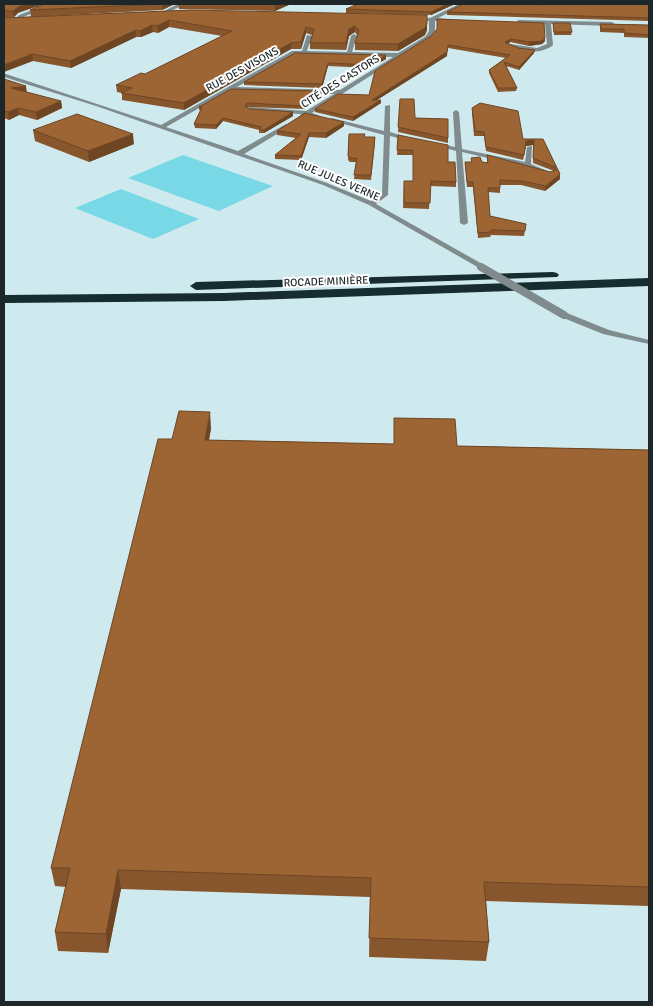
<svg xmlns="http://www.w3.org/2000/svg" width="653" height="1006" font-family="Signika,sans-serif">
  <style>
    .green { fill: #78d8e5 }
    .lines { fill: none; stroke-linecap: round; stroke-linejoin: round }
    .minor { fill: #808b8d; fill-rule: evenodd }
    .motorway { fill: #162c2f; fill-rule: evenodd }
    .minor-bridge { stroke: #808b8d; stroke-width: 8 }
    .wall { fill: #87562d }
    .shaded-wall { fill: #6e4624 }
    .building { fill: #9d6434; stroke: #6e4624 }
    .labels { text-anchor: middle; stroke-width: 4; stroke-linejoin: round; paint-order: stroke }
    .far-street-label { font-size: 11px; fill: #1d2729; stroke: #fff }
  </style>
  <rect width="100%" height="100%" fill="#cfeaee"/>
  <g class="green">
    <polygon points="183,155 273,186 219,211 128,178"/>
    <polygon points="121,189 199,219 153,239 75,208"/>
  </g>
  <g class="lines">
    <g class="minor">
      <polygon points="48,4 55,4 23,17 20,21 15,20 19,15"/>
      <polygon points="178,4 185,4 165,14 160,13"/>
      <path d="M 459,4 L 466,4 L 438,18 L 453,20 L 452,21 L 435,21 L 435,31 L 430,38 L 312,113 L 320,116 L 320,118 L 308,116 L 303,118 L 300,116 L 301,114 L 250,111 L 247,109 L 250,107 L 306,111 L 334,94 L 231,90 L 166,127 L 238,151 L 286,124 L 290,124 L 290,126 L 244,154 L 327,183 L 371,201 L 382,194 L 384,135 L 329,120 L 332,118 L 384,131 L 385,106 L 390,105 L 390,132 L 413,139 L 410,141 L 390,136 L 388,195 L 376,204 L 484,265 L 484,269 L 481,269 L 369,205 L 323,185 L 96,106 L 4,77 L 4,73 L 6,74 L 161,125 L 292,51 L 302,51 L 307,35 L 312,36 L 307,51 L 347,52 L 351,36 L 354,34 L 357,36 L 352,52 L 398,53 L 426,36 L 429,31 L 429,21 L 414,21 L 411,19 L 412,18 L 430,18 ZM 295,54 L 393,57 L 340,90 L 237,87 Z"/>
      <path d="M 519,20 L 612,22 L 615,24 L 612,26 L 551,24 L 553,45 C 542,55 519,52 507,46 L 510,44 L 537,48 L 547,44 L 545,24 L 517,23 L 517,21 Z"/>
      <polygon points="456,110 459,112 462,149 525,162 527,147 532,146 531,164 552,173 549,175 526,167 462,152 468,223 464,225 460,223 456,151 434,145 437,143 455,147 453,112"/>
      <polygon points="561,313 567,313 609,330 649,340 649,344 603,334 561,317"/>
    </g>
    <g class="motorway">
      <polygon points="553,272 557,273 559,275 557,277 196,290 190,286 196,282"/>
      <polygon points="649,278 649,286 224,301 4,303 4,295 224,293"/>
    </g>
    <polyline class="minor-bridge" points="481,267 564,315"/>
  </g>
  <g class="wall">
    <polygon points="4,4 18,13 14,17 4,18"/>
    <polygon points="44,4 175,4 162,10 31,17 30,10"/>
    <polygon points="178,4 291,4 275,11 179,9"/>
    <polygon points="455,4 431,15 346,13 346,9"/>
    <polygon points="649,4 649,21 447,15 447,12 542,5"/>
    <polygon points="191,10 427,30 425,35 398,51 355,50 355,43 357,35 355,32 349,36 346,50 310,49 310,43 312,35 306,33 301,49 291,49 184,110 122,100 122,93 117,92 116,85 145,74 222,36 169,27 158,33 153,32 141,37 136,37 71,68 33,61 4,18"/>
    <polygon points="553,23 572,32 571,35 554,35"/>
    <polygon points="600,24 649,25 649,38 624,37 624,33 600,32"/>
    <polygon points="431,36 545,38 545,41 542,44 529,46 510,42 508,44 518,48 534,53 519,70 506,66 517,88 516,91 498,92 489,73 489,70 506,58 448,48 447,56 377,100 381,103 353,121 315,112 315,109 369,95"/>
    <polygon points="295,53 386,59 370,68 328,66 322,88 244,85 244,82"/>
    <polygon points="4,79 27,92 61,101 62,108 37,120 19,115 9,120 4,118"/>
    <polygon points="321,91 322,97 304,109 247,107 250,109 293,112 293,116 264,133 259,133 259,130 223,121 216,129 195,128 194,124 201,110 199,110 199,107"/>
    <polygon points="400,99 415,118 448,119 448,143 398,132"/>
    <polygon points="472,108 523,139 543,139 560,174 560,179 545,191 521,185 500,185 500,193 488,192 490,216 526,224 524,236 491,235 490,237 478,238 473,187 467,187 465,162 471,162 471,158 482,162 487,163 487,155 550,172 554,171 533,163 533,145 526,146 523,160 486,151 484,136 474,136 472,113"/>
    <polygon points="344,126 326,138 309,137 301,160 275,159 275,155 296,138 277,135 277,131"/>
    <polygon points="33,130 134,144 89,162 35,141"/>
    <polygon points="349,134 364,137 375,142 371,180 354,179 356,162 350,162 348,160"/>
    <polygon points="398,135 448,162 456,182 456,187 430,186 429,209 403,208 404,181 413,181 413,155 397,155"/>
    <polygon points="394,418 457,446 649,450 649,906 486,901 489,942 486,961 369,957 370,897 121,889 108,953 58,951 55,932 66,887 55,886 51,868 172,439 211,428 209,440 394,444"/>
  </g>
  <g class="shaded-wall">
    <polygon points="26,4 44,4 18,13 14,17 13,11 18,7"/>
    <polygon points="162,4 175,4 162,10"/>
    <polygon points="275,4 291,4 275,11"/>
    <polygon points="448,4 455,4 431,15 431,12"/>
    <polygon points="169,20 169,27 158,33 157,26"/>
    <polygon points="427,24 427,30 425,35 398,51 398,44"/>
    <polygon points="152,25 153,32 141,37 140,31"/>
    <polygon points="355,26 355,32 349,36 346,50 346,43 349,29"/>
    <polygon points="306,27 306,33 301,49 301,42"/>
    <polygon points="136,30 136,37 71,68 70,61"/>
    <polygon points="545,38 545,41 542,44 529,46 529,42"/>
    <polygon points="511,39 510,42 505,46 505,42"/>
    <polygon points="291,43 291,49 184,110 184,103"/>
    <polygon points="535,50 534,53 519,70 519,67"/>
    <polygon points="447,52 447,56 372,103 372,100"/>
    <polygon points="32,54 33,61 4,72 4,65"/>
    <polygon points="386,55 386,59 370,68 370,65"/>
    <polygon points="328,63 328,66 322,88 322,84"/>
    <polygon points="26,86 27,93 11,88"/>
    <polygon points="321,91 322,97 304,109 303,106"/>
    <polygon points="381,100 381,103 353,121 353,117"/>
    <polygon points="61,101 62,108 37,120 36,112"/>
    <polygon points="18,108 19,115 9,120 8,112"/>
    <polygon points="293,112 293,116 264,133 264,130"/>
    <polygon points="223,118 223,121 216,129 216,125"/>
    <polygon points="344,122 344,126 326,138 326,133"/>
    <polygon points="309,133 309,137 301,160 301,156"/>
    <polygon points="133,134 134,144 89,162 88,151"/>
    <polygon points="534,140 533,145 526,146 523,160 526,141"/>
    <polygon points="560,174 560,179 545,191 546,186"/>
    <polygon points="210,412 211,428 206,457 205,440"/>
    <polygon points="118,870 121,889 108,953 106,934"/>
  </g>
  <g class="building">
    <polygon points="4,4 26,4 18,7 13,11 4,11"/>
    <polygon points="44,4 162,4 30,10"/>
    <polygon points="358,4 448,4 431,12 346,9"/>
    <polygon points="463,4 540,4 542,5 548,4 649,4 649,18 447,12"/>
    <polygon points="191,10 427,15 427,24 425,28 398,44 355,43 359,30 355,26 349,29 346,43 310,43 314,29 306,27 301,42 291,43 184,103 121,93 132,88 116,85 141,73 145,74 232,31 169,20 157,26 152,25 140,31 136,30 70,61 32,54 4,65 4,18"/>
    <polygon points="437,19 544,23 545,38 542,41 529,42 511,39 505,42 518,48 535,50 519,67 504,62 517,88 498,88 489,70 510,55 448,45 447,52 372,100 381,100 353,117 315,109 338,94 369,95 375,71 431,36 437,29"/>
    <polygon points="553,23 570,23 572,32 554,32"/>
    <polygon points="600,24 649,25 649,35 624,33 624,29 601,29"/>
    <polygon points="295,53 386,55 370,65 328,63 322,84 244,82"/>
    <polygon points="4,79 26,86 11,88 61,101 36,112 18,108 8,112 4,111"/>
    <polygon points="231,89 321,91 320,94 322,94 303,106 247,103 245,106 250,109 293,112 264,130 259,129 261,127 223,118 216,125 194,124 202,107 199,107"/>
    <polygon points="400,99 414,99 415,118 448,119 448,138 398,127"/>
    <polygon points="480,103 518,111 523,139 543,139 560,174 546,186 522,181 500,180 500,188 488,188 490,216 526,224 525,231 491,230 491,232 478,233 473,182 467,182 465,162 472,162 471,158 480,157 482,162 488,163 487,155 550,172 556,170 555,167 533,158 534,140 526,141 524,155 486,147 484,132 475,131 472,108"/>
    <polygon points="305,113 344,122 326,133 309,133 301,156 275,155 301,134 277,131"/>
    <polygon points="77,114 133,134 88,151 33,130"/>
    <polygon points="349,134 365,134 364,137 375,137 371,175 354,175 357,158 350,158 348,156"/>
    <polygon points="398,135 448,145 448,162 455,162 456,182 431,181 430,203 404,203 404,181 413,181 413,150 397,150"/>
    <polygon points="179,411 210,412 205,440 394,444 394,418 455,419 457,446 649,450 649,887 484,882 489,942 369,938 371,878 118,870 106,934 55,932 70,868 51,868 158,439 172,439"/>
  </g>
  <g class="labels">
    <g class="far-street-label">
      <text transform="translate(242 69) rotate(-29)" y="4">RUE DES VISONS</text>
      <text transform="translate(340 81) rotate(-32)" y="4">CITÉ DES CASTORS</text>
      <text transform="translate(339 180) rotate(23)" y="4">RUE JULES VERNE</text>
      <text transform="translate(326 281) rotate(-2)" y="4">ROCADE MINIÈRE</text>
    </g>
  </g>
  <rect width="653" height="1006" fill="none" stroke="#1d2729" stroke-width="10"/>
</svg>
